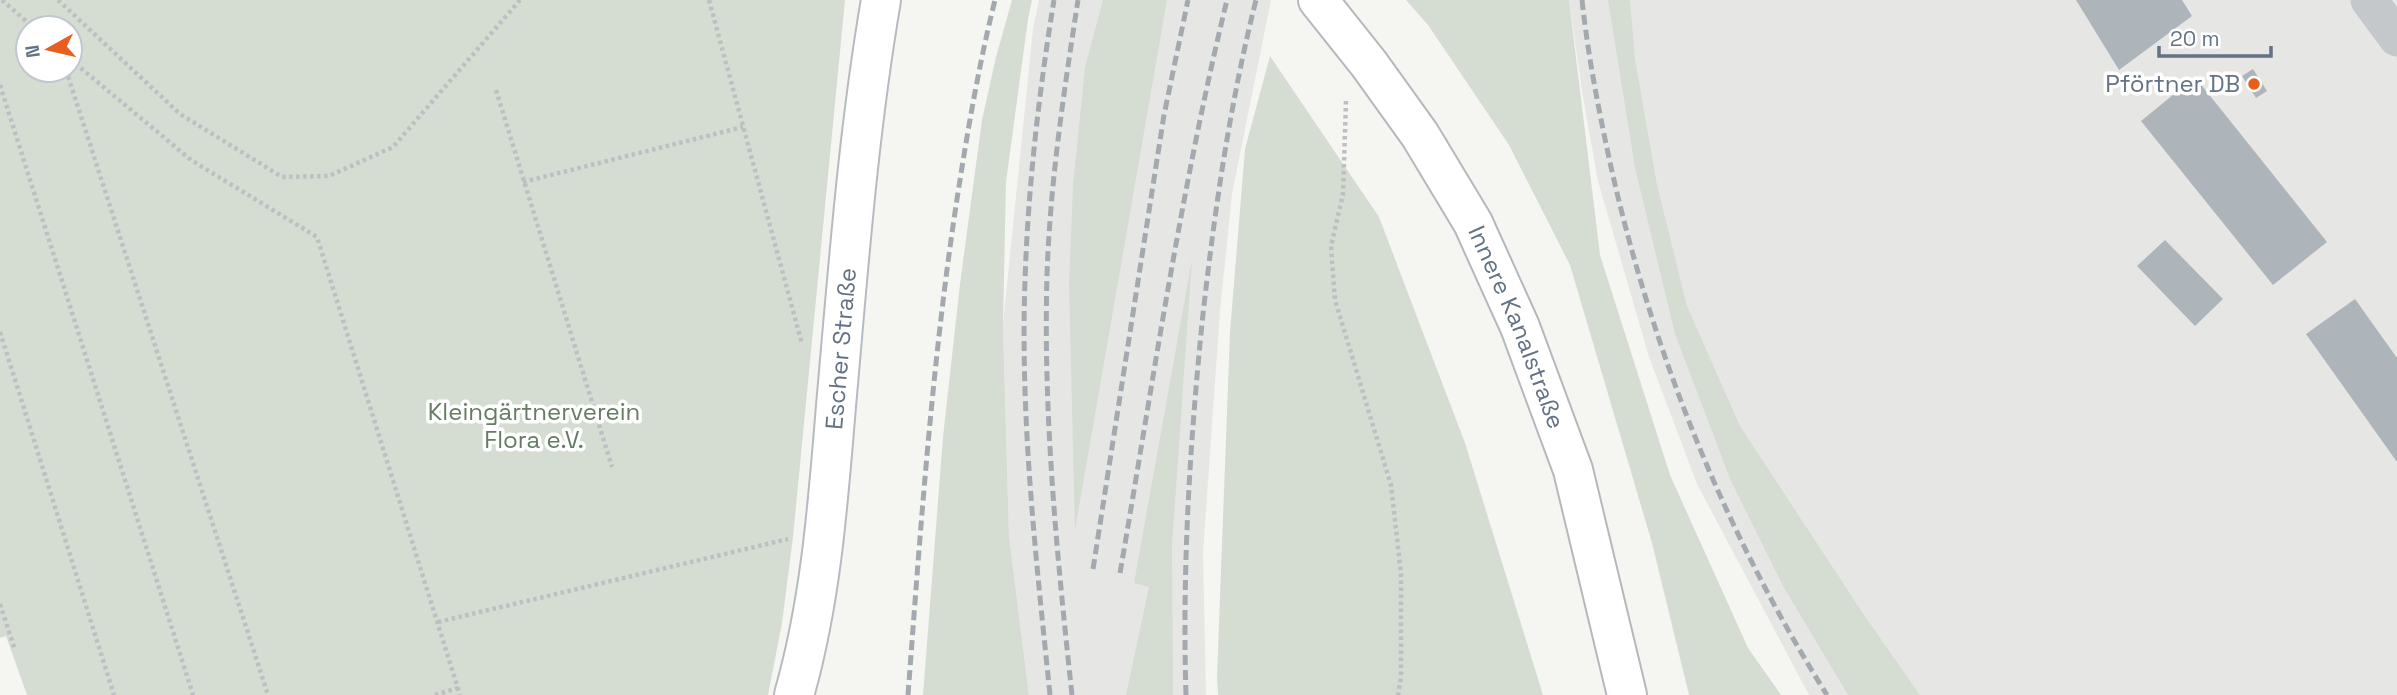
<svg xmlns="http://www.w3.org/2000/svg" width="2397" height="695" font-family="'Space Grotesk',sans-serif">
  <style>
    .built { fill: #e6e7e5 }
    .green { fill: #d5ddd2; fill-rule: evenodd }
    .building { fill: #adb4ba }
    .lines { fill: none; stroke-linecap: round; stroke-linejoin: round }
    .secondary-casing { stroke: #b7bbc0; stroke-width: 42 }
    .primary-casing { stroke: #b5b9bd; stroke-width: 42 }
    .path { stroke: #bebfc2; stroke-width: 4.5; stroke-dasharray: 3.5 3.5; stroke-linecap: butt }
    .street { stroke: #c5c8cb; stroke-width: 37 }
    .secondary { stroke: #fff; stroke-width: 38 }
    .primary { stroke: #fff; stroke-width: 38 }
    .rail { stroke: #a4a9b0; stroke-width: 5; stroke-dasharray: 10 5; stroke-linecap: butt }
    .poi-dot { fill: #ea5e1d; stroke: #fff; stroke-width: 2.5 }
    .labels { text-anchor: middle; stroke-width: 7; stroke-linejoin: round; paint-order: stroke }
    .poi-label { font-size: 24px; fill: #637284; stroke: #fff; text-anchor: end }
    .street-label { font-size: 24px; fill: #637284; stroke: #fff }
    .park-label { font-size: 24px; fill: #657b62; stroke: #fff }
  </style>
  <rect width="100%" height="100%" fill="#f5f5f1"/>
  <g class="built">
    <polygon points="1039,0 1271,0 1232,194 1220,311 1203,553 1206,695 1029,695 1009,536 1003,324 1033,29"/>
    <polygon points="1569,0 2397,0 2397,695 1809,695 1697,484 1649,357 1598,181 1583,97"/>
  </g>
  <g class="green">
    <path d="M 0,0 L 845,0 L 793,537 L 782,623 L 768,695 L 27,695 L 6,636 L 0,638 ZM 28,28 L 70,28 L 70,70 L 28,70 Z"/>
    <polygon points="1012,0 1032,0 1028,19 1006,182 1003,324 1009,536 1029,695 923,695 943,437 960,284 982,120 996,57"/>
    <polygon points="1103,0 1167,0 1075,530 1069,285 1073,185 1085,67"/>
    <polygon points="1406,0 1569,0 1600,255 1670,475 1748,648 1781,695 1689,695 1652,543 1570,265 1509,145 1428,25"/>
    <polygon points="1608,0 1630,0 1635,59 1657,185 1687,306 1740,426 1864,615 1920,695 1848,695 1783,586 1730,479 1675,334 1635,168"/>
    <polygon points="1270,56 1379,217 1465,443 1543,695 1218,695 1217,677 1230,332 1245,149"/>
    <polygon points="1192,259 1172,546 1173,695 1126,695 1149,587 1134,583"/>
  </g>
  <g class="building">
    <polygon points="2076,0 2182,0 2192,16 2119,70"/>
    <polygon points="2253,69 2267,91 2256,98 2242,76"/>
    <polygon points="2195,77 2327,242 2273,285 2141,121"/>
    <polygon points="2165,240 2223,299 2195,326 2137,266"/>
    <polygon points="2355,299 2397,358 2397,462 2306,334"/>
  </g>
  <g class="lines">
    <defs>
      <g id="secondary">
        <path id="s1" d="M 794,695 C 821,601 828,503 836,406 C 848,271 858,134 881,0"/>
      </g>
      <g id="primary">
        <path id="s2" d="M 1318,0 L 1369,64 L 1420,135 L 1473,223 L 1520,327 L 1573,470 L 1627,695"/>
      </g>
    </defs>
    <use href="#secondary" class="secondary-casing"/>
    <use href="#primary" class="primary-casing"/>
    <g class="path">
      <polyline points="2,0 34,28"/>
      <polyline points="58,0 180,114 282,177 329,176 393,147 520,0"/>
      <polyline points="709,0 802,344"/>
      <polyline points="70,59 191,160 317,237 460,695"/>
      <polyline points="66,70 268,695"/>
      <polyline points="0,85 193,695"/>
      <polyline points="496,90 612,467"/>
      <polyline points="1346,101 1343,194 1331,246 1335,300 1391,485 1401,574 1401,678 1398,695"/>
      <polyline points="523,182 743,127"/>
      <polyline points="0,332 114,695"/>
      <polyline points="0,604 15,650"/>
      <polyline points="438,622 788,539"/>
      <polyline points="435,695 458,688"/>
    </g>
    <polyline class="street" points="2369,0 2397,38"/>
    <use href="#secondary" class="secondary"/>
    <use href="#primary" class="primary"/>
    <g class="rail">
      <path d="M 1582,0 C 1588,56 1599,112 1611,167 C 1653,354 1725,533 1827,695"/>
      <polyline points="1093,569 1164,115 1188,0"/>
      <path d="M 1120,573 C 1153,382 1181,188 1227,0"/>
      <path d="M 908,695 C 920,536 931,377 954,219 C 965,146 977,72 995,0"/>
      <path d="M 1050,695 C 1036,558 1020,419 1025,281 C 1028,187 1039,92 1054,0"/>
      <path d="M 1072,695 C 1057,556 1043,415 1047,275 C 1050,183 1064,91 1078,0"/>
      <path d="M 1186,695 C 1182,568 1190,440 1203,314 C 1215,208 1230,103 1256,0"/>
    </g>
  </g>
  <circle class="poi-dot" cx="2254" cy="84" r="7"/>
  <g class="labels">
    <g class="poi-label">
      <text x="2240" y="92">Pförtner DB</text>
    </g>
    <g class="street-label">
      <text dy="8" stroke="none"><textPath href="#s2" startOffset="385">Innere Kanalstraße</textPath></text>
      <text dy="8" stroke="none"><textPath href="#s1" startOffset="350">Escher Straße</textPath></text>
    </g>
    <g class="park-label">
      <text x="534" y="420">Kleingärtnerverein<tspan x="534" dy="28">Flora e.V.</tspan></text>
    </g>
  </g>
  <g transform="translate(49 49) rotate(262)"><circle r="33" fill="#ffffff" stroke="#c1c7ce" stroke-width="2"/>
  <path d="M0-5L12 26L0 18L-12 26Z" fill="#ea5e1d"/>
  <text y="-10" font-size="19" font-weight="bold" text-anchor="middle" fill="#637284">N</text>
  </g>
  <path d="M2159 46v10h112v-10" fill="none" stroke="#637284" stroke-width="3.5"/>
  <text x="2170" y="46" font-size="21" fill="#637284" stroke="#ffffff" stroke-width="5" paint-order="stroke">20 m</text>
</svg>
